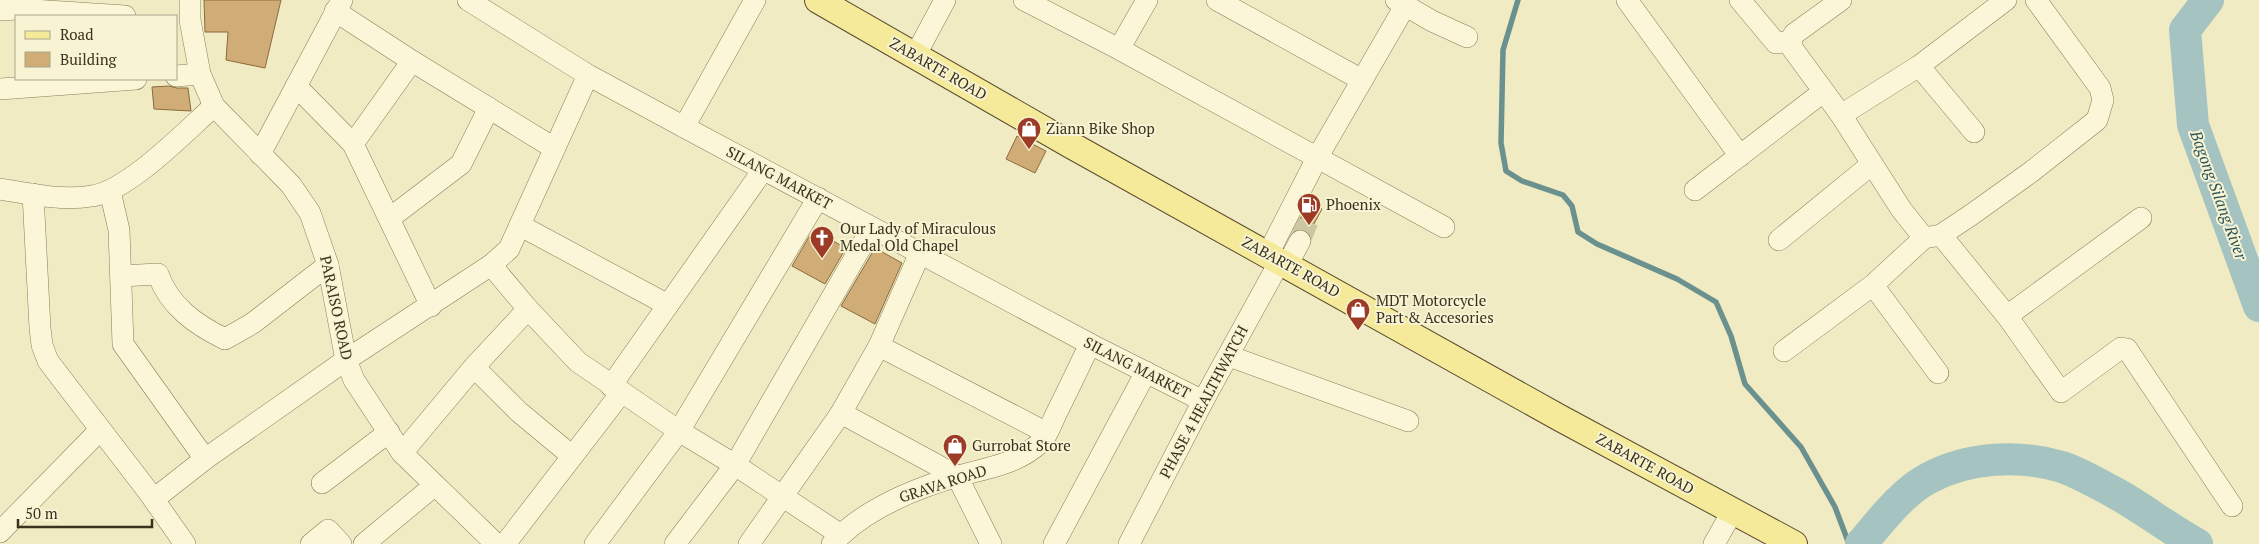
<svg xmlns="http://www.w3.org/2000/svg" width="2259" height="544" font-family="'PT Serif',serif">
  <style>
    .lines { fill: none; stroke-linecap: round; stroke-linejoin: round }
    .stream { stroke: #6b918f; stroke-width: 5.5 }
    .river { stroke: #a5c3c0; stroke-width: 32 }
    .building { fill: #d0ad77; stroke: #8b6b3e }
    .minor-tunnel { stroke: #ccc6a2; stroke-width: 21; stroke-dasharray: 21 11; stroke-linecap: butt }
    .minor-casing { stroke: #8b7d59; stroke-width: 22 }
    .major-casing { stroke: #594a2d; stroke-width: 28 }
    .minor { stroke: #faf6d7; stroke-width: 21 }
    .major { stroke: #f5ea99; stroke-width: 26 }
    .labels { text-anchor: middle; stroke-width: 4; stroke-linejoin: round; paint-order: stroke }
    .street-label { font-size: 15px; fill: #3a311e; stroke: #f7f3d3 }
    .poi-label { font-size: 15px; fill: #3a311e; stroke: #f7f3d3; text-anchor: start }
    .water-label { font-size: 16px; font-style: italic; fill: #2c555b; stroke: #f7f3d3 }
  </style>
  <rect width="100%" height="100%" fill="#f0ebc3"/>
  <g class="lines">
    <polyline class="stream" points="1518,0 1503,50 1501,143 1506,171 1522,181 1563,195 1572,206 1578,232 1597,244 1677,279 1716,302 1731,336 1745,384 1801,447 1835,507 1849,544"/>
    <g class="river">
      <polyline points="2208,0 2185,30 2193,125 2259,306"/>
      <path d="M 1861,544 C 1880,522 1902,492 1929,478 C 1968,457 2019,454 2062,467 C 2080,473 2100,485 2117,494 C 2144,509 2169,529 2197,544"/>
    </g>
  </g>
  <g class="building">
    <polygon points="204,0 281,0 265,68 226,60 228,32 205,32"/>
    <polygon points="169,86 177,88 188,88 191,111 154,109 152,87"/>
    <polygon points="1017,136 1046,151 1035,173 1006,159"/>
    <polygon points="1309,202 1322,209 1309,233 1300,229 1294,230"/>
    <polygon points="813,230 846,248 825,284 792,266"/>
    <polygon points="875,248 902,263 875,324 841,306"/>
  </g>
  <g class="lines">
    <polyline class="minor-tunnel" points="1300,241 1308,221 1301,215"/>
    <defs>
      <g id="minor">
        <polyline points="190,0 190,20 200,74 214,106 291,185 310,213 328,265 346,360 354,380 402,453 496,544"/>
        <polyline points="468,0 588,75 684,127 1090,344 1203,401"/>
        <polyline points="1024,0 1119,49 1444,227"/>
        <polyline points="1217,0 1362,80"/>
        <polyline points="1396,0 1432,21 1467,37"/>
        <polyline points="1627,0 1740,156"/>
        <polyline points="1740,0 1776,43 1791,41"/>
        <polyline points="0,10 17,9 125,16"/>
        <polyline points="335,11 412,61 554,148"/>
        <polyline points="1791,41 1792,48 1841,115 1901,209 1924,238"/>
        <polyline points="1791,41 1794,34 1841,0"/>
        <polyline points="1119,49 1147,0"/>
        <polyline points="915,56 945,0"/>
        <polyline points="1919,66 1974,132"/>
        <polyline points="176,76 200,74"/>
        <polyline points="296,86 353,144 431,306"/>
        <polyline points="0,89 136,79"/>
        <polyline points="1841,115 1919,66 2006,0"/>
        <polyline points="684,127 755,0"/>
        <polyline points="353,144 412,61"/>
        <polyline points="260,154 342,0"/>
        <path d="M 0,189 C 30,194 62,201 92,196 C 128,191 185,132 214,106"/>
        <polyline points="1695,190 1823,92"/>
        <polyline points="110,191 119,230 123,344 205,459"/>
        <polyline points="33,194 40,328 42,345 48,361 147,490 185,544"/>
        <polyline points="390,218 461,164 489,108"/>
        <polyline points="521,226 668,305"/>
        <polyline points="1941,235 2007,316 2061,392 2121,348 2127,349 2232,506"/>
        <polyline points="1779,240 1872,164"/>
        <polyline points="1268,254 1317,158 1405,6"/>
        <polyline points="491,265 528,309 578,362 679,431 735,465 841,535"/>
        <polyline points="1287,265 1300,241"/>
        <path d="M 121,276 L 158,274 C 169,306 196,325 225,339 L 253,323 L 328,265"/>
        <polyline points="1873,285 1938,373"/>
        <polyline points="2007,316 2141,218"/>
        <polyline points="879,346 1047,433"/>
        <polyline points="1784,351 1873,285 1924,238 1941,235 1971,215 2031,172 2097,120 2103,100 2100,88 2036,0"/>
        <polyline points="1229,356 1408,421"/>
        <polyline points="474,367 519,412 572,456"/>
        <polyline points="611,386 763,170"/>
        <polyline points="841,413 957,476 991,544"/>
        <polyline points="402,453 474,367 528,309"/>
        <polyline points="322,483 389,432"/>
        <polyline points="154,499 205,459 346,360 491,265 509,249 588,75"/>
        <polyline points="0,532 100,430"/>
        <polyline points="311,544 328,530 341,544"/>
        <polyline points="364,544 435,485"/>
        <polyline points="505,544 621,393"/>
        <polyline points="595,544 679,431 818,198"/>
        <polyline points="675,544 735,465 872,228"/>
        <polyline points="749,544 841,413 879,346 920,253"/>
        <path d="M 832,544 C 864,509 913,489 958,476 C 987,468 1018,464 1041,442 C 1048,435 1052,422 1057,412 C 1068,390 1079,367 1090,344"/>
        <polyline points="1054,544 1146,372"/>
        <polyline points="1129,544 1203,401 1280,261"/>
        <polyline points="1714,544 1732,512"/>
      </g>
      <polyline id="major" points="818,0 1069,144 1560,418 1794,544"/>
    </defs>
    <use href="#minor" class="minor-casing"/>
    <use href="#major" class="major-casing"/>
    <use href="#minor" class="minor"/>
    <use href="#major" class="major"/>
  </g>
  <defs>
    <symbol id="shop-pin" viewBox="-11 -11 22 30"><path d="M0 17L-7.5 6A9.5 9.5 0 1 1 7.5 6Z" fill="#9d3c26" stroke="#f7f3d3"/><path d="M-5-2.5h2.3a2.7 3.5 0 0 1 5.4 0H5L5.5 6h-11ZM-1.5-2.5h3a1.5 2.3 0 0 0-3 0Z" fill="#fff"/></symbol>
    <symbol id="fuel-pin" viewBox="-11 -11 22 30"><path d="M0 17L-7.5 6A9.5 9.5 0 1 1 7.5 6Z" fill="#9d3c26" stroke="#f7f3d3"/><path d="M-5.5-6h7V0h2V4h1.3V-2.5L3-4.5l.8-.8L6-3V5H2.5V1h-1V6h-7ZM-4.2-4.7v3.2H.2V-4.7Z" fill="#fff"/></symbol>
    <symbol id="church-pin" viewBox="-11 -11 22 30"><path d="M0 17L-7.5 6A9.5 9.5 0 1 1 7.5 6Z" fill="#9d3c26" stroke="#f7f3d3"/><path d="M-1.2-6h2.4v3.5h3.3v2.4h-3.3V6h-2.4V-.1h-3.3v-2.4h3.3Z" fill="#fff"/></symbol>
  </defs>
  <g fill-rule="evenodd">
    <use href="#shop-pin" x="1015" y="115" width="28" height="38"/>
    <use href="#fuel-pin" x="1295" y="191" width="28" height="38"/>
    <use href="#church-pin" x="808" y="224" width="28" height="38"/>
    <use href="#shop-pin" x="1344" y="296" width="28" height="38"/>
    <use href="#shop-pin" x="941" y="432" width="28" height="38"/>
  </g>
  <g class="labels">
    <g class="street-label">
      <text transform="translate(938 69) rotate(30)" y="5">ZABARTE ROAD</text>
      <text transform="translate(779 178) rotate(28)" y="5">SILANG MARKET</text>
      <text transform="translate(1291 267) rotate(29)" y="5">ZABARTE ROAD</text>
      <text transform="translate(336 308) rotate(78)" y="5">PARAISO ROAD</text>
      <text transform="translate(1137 368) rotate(27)" y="5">SILANG MARKET</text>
      <text transform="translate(1204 402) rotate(-62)" y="5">PHASE 4 HEALTHWATCH</text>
      <text transform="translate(1645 464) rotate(29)" y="5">ZABARTE ROAD</text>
      <text transform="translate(943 484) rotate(-18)" y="5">GRAVA ROAD</text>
    </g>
    <g class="poi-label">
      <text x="1046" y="134">Ziann Bike Shop</text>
      <text x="1326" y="210">Phoenix</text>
      <text x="840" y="234">Our Lady of Miraculous<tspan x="840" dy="17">Medal Old Chapel</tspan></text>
      <text x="1376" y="306">MDT Motorcycle<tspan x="1376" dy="17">Part &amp; Accesories</tspan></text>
      <text x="972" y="451">Gurrobat Store</text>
    </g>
    <g class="water-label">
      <text transform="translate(2219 195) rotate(70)" y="6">Bagong Silang River</text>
    </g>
  </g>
  <rect x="15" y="15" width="162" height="65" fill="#f7f3d3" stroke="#aba58b"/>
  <rect x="25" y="31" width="25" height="8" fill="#f5ea99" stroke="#aba58b"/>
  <text x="60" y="40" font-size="15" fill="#3a311e">Road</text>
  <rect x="25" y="52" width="25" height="15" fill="#d0ad77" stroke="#aba58b"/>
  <text x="60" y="65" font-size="15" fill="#3a311e">Building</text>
  <path d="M18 519v8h134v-8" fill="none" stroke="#3a311e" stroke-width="2.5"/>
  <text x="25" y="519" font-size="15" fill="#3a311e" stroke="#f7f3d3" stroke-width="4" paint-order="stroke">50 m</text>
</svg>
